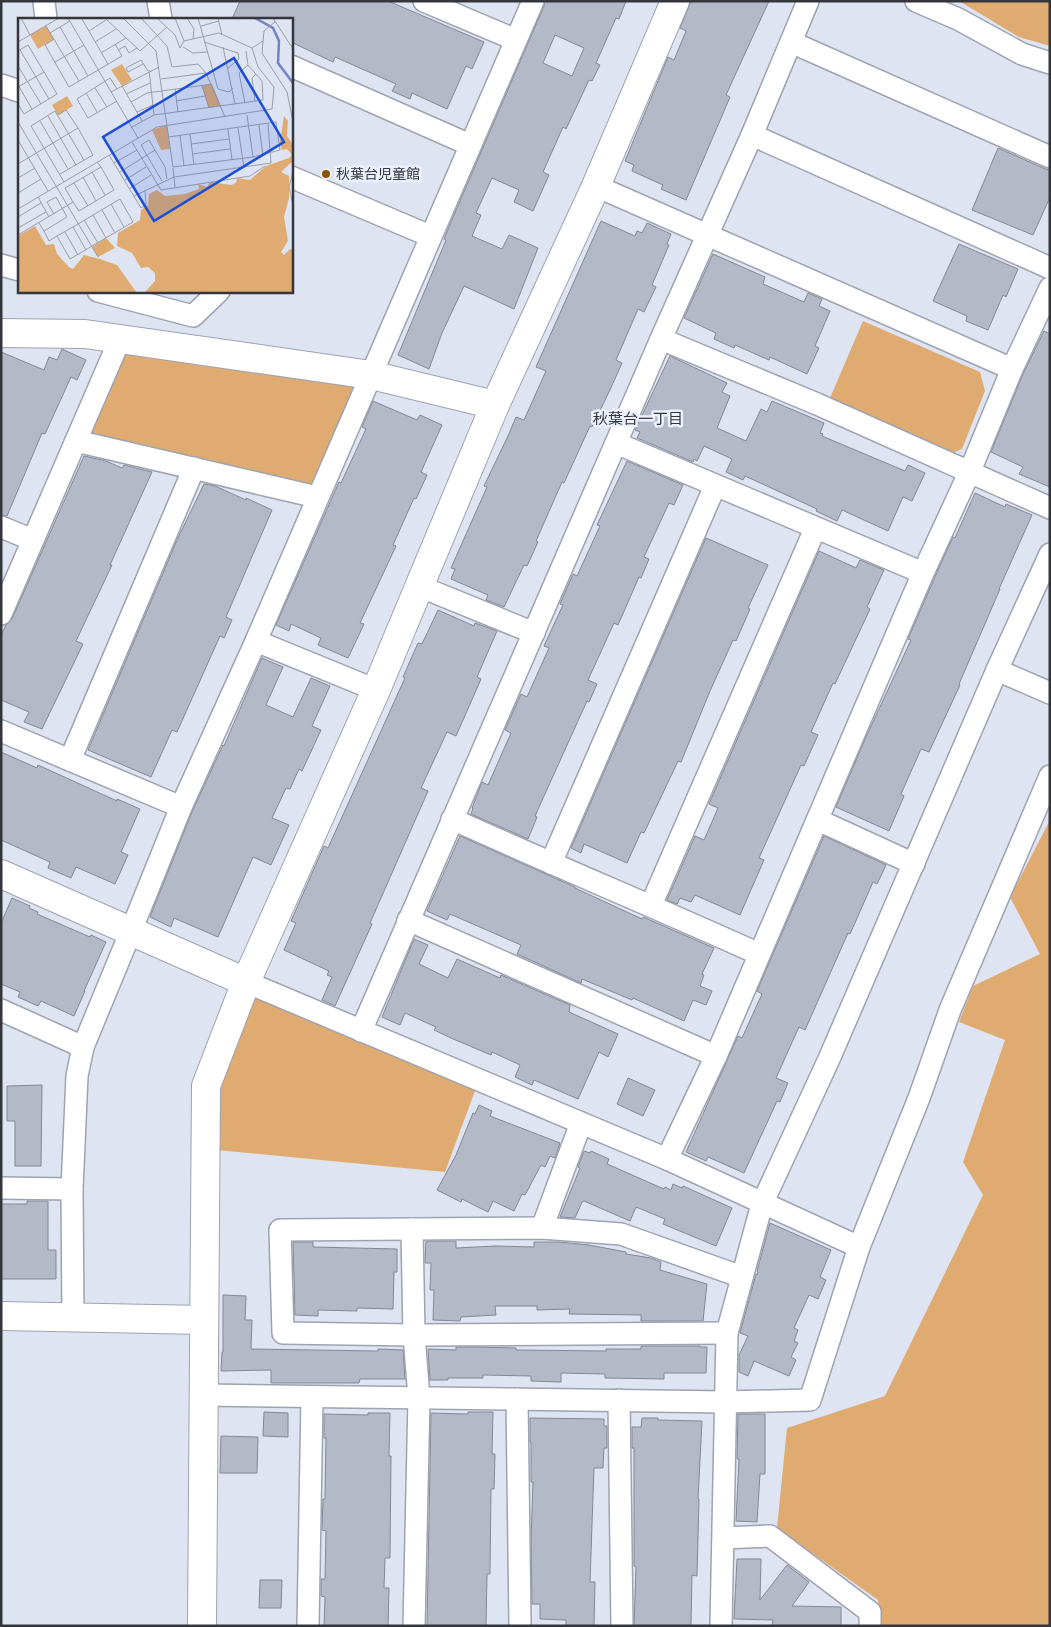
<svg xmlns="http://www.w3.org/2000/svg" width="1051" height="1627" font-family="Signika,'Noto Sans JP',sans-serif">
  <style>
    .green { fill: #e0ab70 }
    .building { fill: #b4b9c8; stroke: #838896; fill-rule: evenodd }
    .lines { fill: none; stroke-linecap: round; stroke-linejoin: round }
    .street-casing { stroke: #9ea3b1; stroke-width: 24 }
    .secondary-casing { stroke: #9ea3b1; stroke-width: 30 }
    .street { stroke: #fff; stroke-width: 21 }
    .secondary { stroke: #fff; stroke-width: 28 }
    .poi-dot { fill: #895501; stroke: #edf1fd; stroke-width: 2 }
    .labels { text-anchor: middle; stroke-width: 5; stroke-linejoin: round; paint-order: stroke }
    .poi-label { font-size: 14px; fill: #34363c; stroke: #edf1fd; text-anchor: start }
    .neighbourhood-label { font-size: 15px; fill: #34363c; stroke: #edf1fd }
    .inset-river { fill: none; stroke: #7184c3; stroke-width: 2.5 }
    .inset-road { fill: none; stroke: #9b9eaa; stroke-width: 1 }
    .view { fill: #1d4ed8; fill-opacity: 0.15; stroke: #1d4ed8; stroke-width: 2.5 }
    .inset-edge { fill: none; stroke: #34363c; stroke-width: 2.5 }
  </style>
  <rect width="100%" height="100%" fill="#dfe4f3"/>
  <g class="green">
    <polygon points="959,1 1050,1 1050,46 1019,37"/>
    <polygon points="863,321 980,372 985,391 962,449 950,454 830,398"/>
    <polygon points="120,339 371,375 317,497 76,441"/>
    <polygon points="1050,820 1050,1626 879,1626 878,1600 777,1528 787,1428 885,1396 983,1195 963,1162 1005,1040 959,1022 973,986 1040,954 1010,897"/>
    <polygon points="246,982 479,1080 445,1172 206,1149 206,1086"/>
  </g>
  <g class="building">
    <polygon points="240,1 388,1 484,42 472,69 466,66 447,109 412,93 410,99 392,91 396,84 335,57 333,62 291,42 291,19 232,19"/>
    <path d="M 545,1 L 626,1 L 619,19 L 616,18 L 596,63 L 600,65 L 592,81 L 589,80 L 566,129 L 563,127 L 543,172 L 549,175 L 533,211 L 514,202 L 519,190 L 492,178 L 476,213 L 481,215 L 472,236 L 502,249 L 509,235 L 538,248 L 514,309 L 464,286 L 442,333 L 429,369 L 398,355 L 446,240 L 444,239 L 451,222 L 544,6 ZM 555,35 L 584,48 L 572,76 L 543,63 Z"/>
    <polygon points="691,1 769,1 726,95 730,97 686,200 661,189 663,185 632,171 634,165 625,161 668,57 674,60 686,31 680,28"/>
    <polygon points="998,148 1050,171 1050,197 1033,235 972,210"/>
    <polygon points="601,221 635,236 637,231 642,233 647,223 671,234 667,244 669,245 652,285 656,287 644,312 638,309 616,360 622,363 609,392 592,427 590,426 564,483 562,482 536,541 538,542 527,566 524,565 504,607 486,600 488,595 451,579 455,569 451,568 487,487 484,486 508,436 516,417 524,420 546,371 536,367"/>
    <polygon points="959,244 1018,269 1006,297 1003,295 988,330 966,321 967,316 933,301"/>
    <polygon points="713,254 765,277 763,284 804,302 808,293 822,299 819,306 830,311 815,346 819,348 807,374 770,357 769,360 735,345 734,348 714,339 716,333 684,318"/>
    <polygon points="1044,331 1050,334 1050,487 1019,474 1023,467 991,452 1023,374"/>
    <polygon points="62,349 86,360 77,380 71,377 45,434 42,433 7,516 1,515 1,352 44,370 49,357 57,360"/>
    <polygon points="670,356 727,383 722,392 730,396 717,428 746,441 761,409 767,412 772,401 824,423 820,433 823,434 822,436 905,471 908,465 925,473 912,501 903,497 888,531 842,510 837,521 816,511 817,509 745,476 743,480 726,472 732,459 704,446 697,461 694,459 693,462 637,438 640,432 635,430"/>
    <polygon points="373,401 417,420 420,415 442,425 421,472 427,475 416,499 414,498 393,545 396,546 360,623 364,624 348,658 318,645 321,638 291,624 289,631 276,625 339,482 341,483 366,429 362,427"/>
    <polygon points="84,456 106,461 122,468 124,465 152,472 110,565 112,565 76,641 83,644 42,729 24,722 29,712 1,700 1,635 6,625 12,619"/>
    <polygon points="627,461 683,485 674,505 669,503 644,557 649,559 641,578 639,577 618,625 614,623 588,680 597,684 589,702 587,701 535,816 537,817 528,839 471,814 473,808 472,808 482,782 488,785 511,733 505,730 521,694 527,697 549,648 544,646 563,605 560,604 573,574 577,576 600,526 597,525"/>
    <polygon points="204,484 215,486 246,500 246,498 272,510 226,617 232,620 224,638 220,636 177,732 172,730 151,777 88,750 177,540"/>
    <polygon points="975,493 1005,507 1006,504 1032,515 999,589 1000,589 959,684 960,685 929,752 921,749 901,794 904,796 889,831 836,807 866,737 911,640 908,639 941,563 953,537 955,538"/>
    <polygon points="706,538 768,565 748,608 750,609 736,641 733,640 710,691 681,762 678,761 644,833 641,832 627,863 584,844 581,853 571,848"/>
    <polygon points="819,551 856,568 860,560 884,570 867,607 870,609 835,684 833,683 811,732 818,735 804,766 801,765 759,858 764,860 740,915 695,895 691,902 680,898 677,904 667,900 695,836 704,840 718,808 709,804"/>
    <polygon points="438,610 474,626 475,623 497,631 477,677 481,679 456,736 447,732 421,788 428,791 370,923 372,924 335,1006 322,1000 332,977 327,975 329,971 284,950 296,923 291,921 324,846 328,848 405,678 403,677 418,643 422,644"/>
    <polygon points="262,658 283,667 266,705 293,717 311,678 330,686 312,726 321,730 302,771 299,769 290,789 286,788 272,818 289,825 271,865 253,857 218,937 174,918 171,927 150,917 192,812 223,745 224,746"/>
    <polygon points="1,752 37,768 38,765 117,801 117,799 140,809 121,852 128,855 115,884 76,867 71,878 48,868 50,862 1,840"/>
    <polygon points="460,836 575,887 575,888 642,919 643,917 714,948 702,974 704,975 700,986 712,991 706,1005 693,1000 684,1021 633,998 632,1000 582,979 581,983 517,954 521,945 450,914 447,920 427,911"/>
    <polygon points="824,836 886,865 877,884 873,882 850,934 848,933 805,1030 799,1027 776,1078 788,1083 780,1102 777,1101 744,1173 708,1157 706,1161 686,1152 738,1036 742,1038 762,994 757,991"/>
    <polygon points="12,898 30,906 29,908 38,912 37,914 90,937 91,935 106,942 84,991 85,991 74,1016 41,1001 38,1006 18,997 20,992 1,984 1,923"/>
    <polygon points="414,939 428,945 419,964 448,978 457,959 500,978 501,975 570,1005 569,1012 618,1034 608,1057 599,1052 578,1099 534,1080 532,1085 515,1077 520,1065 492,1052 491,1055 451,1038 434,1030 436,1027 405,1013 400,1025 382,1017"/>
    <polygon points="628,1078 655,1090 643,1116 617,1104"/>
    <polygon points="42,1085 41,1166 15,1166 15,1121 7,1121 7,1086"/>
    <polygon points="479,1105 492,1111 490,1116 560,1143 555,1158 550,1156 545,1167 541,1165 525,1195 522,1194 514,1211 493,1201 488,1212 462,1199 461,1202 437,1190 456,1155 473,1113 475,1114"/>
    <polygon points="584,1151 590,1153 591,1151 609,1159 607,1164 664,1189 665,1187 671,1190 673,1184 682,1188 683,1186 732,1208 716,1246 663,1224 665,1219 636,1207 630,1221 584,1201 582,1202 575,1218 560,1217 580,1168 578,1167"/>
    <polygon points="27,1201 48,1201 48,1250 56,1250 56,1279 1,1279 1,1204 27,1204"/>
    <polygon points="770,1223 831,1250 820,1277 826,1280 818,1299 809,1295 794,1328 798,1330 794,1341 798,1343 791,1357 796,1360 789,1376 754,1361 748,1376 739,1372 739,1355 748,1336 740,1333 756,1274 757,1275 758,1272 757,1271"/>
    <polygon points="426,1241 456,1241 456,1248 496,1246 534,1247 534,1242 559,1242 589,1245 626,1252 626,1254 651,1258 661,1262 660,1270 707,1284 703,1321 641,1321 641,1315 569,1314 570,1309 537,1310 537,1306 495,1306 496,1315 461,1317 460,1321 433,1320 434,1290 430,1290 431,1263 425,1263"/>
    <polygon points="293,1242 313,1242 313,1247 397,1249 397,1272 394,1272 393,1309 357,1308 357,1311 318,1310 318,1316 295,1315"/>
    <polygon points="223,1295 246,1296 245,1320 252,1320 251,1349 378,1351 378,1349 403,1350 405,1379 360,1379 359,1383 271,1383 271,1370 221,1371 222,1352 223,1352"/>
    <polygon points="641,1346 700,1346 700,1347 707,1347 706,1373 664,1373 664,1379 605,1378 605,1374 561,1373 561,1382 531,1381 531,1376 483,1375 483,1378 448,1378 448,1380 430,1380 428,1349 456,1350 456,1347 476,1347 516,1348 516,1350 606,1351 606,1349 641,1349"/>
    <polygon points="264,1412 288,1413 288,1437 263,1436"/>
    <polygon points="468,1412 493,1412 492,1454 495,1454 494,1489 491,1489 490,1574 487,1574 486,1626 427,1626 431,1413 468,1414"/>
    <polygon points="368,1413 390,1413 389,1456 391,1456 390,1558 385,1558 384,1588 389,1588 388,1626 324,1626 325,1597 321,1596 321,1579 325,1579 326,1531 322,1530 323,1499 325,1499 326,1438 324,1438 324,1414 368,1415"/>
    <polygon points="738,1414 765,1414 765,1474 760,1474 757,1522 736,1521 739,1459 737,1459"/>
    <polygon points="530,1418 604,1419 604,1426 607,1426 607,1448 604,1448 603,1468 594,1468 590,1582 595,1582 594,1626 566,1626 566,1620 540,1619 540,1604 532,1604 531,1541 533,1482 531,1482 531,1442 530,1442"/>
    <polygon points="642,1418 658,1418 658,1420 702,1421 698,1499 699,1499 697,1576 692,1575 691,1626 634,1626 636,1567 634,1566 634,1448 632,1448 632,1427 641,1427"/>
    <polygon points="221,1436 258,1437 257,1473 220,1473"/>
    <polygon points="737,1559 761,1559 760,1600 787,1565 809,1582 792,1606 841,1607 841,1626 772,1626 773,1620 734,1619"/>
    <polygon points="260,1580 282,1580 281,1608 259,1608"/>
  </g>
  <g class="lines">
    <defs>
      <g id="street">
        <polyline points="44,1 46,19"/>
        <polyline points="158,1 161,19"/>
        <polyline points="424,1 516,40"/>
        <polyline points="916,1 958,19 1022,54 1050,63"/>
        <polyline points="791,42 1050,157"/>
        <polyline points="291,66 470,145"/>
        <polyline points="1,85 19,91"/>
        <polyline points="752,135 1050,268"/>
        <polyline points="291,177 430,236"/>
        <polyline points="1,265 19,270"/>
        <polyline points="98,291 193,316 219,291"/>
        <polyline points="661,339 817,404 1050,508"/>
        <polyline points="1012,369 1050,288"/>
        <polyline points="76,441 317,497"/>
        <polyline points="616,443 923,573"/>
        <polyline points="1,527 33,540"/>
        <polyline points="419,586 534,633"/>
        <polyline points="1,614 120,339"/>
        <polyline points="256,641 376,690"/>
        <polyline points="997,670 1050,693"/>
        <polyline points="1,731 181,807"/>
        <polyline points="70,760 194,468"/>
        <path d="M 452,819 C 554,865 657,908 759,954"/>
        <polyline points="818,820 914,864"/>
        <polyline points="551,863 715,486"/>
        <polyline points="651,905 815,529"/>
        <polyline points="408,920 716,1056"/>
        <polyline points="246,982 667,1159 716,1056 923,573 970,471 1012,369 596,186"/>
        <polyline points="1,1010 83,1047"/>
        <polyline points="361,1031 661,339 752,135 808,1"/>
        <polyline points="667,1159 859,1247"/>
        <polyline points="1,1188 72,1189"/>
        <polyline points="542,1228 581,1123"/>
        <polyline points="412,1229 414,1335 419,1398 414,1626"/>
        <polyline points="73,1317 72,1189 77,1076 83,1047 131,931 181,807 256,641 533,1"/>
        <polyline points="727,1333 414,1335 283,1333 280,1230 542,1228 621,1234 742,1277"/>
        <polyline points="203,1395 726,1402 810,1400 859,1247 919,1098 950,1010 1050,776"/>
        <polyline points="517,1399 520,1626"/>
        <polyline points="619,1400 622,1626"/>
        <polyline points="724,1538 770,1536 870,1612 870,1626"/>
        <polyline points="308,1626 312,1397"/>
        <polyline points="721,1626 727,1333 762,1204 829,1059 997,670 1050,554"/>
      </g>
      <g id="secondary">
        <polyline points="1,333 85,334 371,375 495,405"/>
        <polyline points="1,874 246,982"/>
        <polyline points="1,1316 204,1320"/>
        <polyline points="202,1626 206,1086 246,982 376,690 495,405 596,186 675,1"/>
      </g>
    </defs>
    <use href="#street" class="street-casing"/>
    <use href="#secondary" class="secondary-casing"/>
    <use href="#street" class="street"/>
    <use href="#secondary" class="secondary"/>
  </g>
  <circle class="poi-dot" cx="326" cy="174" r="5"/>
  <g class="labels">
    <g class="poi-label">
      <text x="336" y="179">秋葉台児童館</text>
    </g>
    <g class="neighbourhood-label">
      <text x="638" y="424">秋葉台一丁目</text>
    </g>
  </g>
  <g transform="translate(18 18)">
    <rect width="275" height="275" fill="#dfe4f3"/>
    <path d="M 28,8 L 36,21 L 20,31 L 12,17 ZM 104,46 L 114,62 L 104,68 L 93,52 ZM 194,66 L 203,88 L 191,90 L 184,68 ZM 49,78 L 55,88 L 40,97 L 34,87 ZM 266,98 L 270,103 L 269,118 L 275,127 L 275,143 L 263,154 L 271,158 L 271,180 L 266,199 L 270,223 L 263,234 L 266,237 L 272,231 L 275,232 L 275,275 L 126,275 L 137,263 L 137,255 L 130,249 L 123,250 L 114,235 L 99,228 L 100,215 L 122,202 L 123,192 L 130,187 L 131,176 L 139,172 L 147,178 L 167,176 L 181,171 L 180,166 L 189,169 L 192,164 L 213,167 L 218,165 L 219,160 L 232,162 L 248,148 L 271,140 L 274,137 L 269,131 L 264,132 L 262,124 ZM 149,107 L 152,131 L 143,132 L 134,112 ZM 17,208 L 28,227 L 36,226 L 39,236 L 51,249 L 55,251 L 66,237 L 82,241 L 99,247 L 119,275 L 0,275 L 0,218 ZM 88,220 L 97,230 L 80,239 L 74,229 Z" fill="#e0ab70"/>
    <path class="inset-river" d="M 237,0 L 255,10 L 261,23 L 260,45 L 275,65"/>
    <path class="inset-road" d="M 3,0 L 12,17M 50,0 L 120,120M 87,0 L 122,33 L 149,9M 105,0 L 138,33 L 155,149 L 235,139 L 229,97M 123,0 L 149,28 L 154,49 L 180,46 L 188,55M 139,0 L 157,17 L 162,30M 157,0 L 166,23 L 162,30M 169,0 L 176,11 L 175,21M 180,0 L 200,71 L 211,74 L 215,70M 200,0 L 204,17M 255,0 L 275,31M 64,1 L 90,46M 257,4 L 246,13 L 244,35 L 269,74 L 275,104M 28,8 L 61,63M 183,8 L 201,3M 42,9 L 70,58M 71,13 L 88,2M 32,15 L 52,3M 36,21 L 27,27 L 51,69 L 104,38 L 97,26M 166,23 L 201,15 L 234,30M 0,24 L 41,0M 77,24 L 98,11M 186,24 L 220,35 L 221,41 L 210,50M 165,29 L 175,35 L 189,34M 205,29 L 217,86M 2,32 L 31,81M 100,32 L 107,28 L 111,35 L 119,30M 0,33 L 10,27 L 26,54 L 0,69M 83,35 L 108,20M 37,44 L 66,27M 125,46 L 110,54 L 108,50 L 123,42 L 130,53M 0,48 L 23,86M 131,52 L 136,97M 143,61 L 188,55 L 207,99M 0,67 L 14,91M 104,68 L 124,103M 184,68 L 191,90M 77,70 L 89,89M 157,71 L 160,94M 93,74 L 141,49M 68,75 L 79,94M 108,76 L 132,65M 99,83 L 70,100 L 59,81 L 92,60 L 99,71M 158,83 L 187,78M 113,84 L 129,75 L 194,66M 237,84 L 234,60 L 238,56M 227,85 L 221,55 L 230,47M 0,86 L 6,96 L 39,76 L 26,54M 119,94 L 135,87M 30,98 L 58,147M 22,103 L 50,151M 0,104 L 80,239M 241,107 L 245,138M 114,109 L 136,97 L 245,82 L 244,63 L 230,47 L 228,33M 220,110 L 226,150M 210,111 L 214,142M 172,116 L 176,147M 162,117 L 166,148M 150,119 L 258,104 L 262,132 L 235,139M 0,122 L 30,173M 114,124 L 143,172 L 232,158 L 247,148M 173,126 L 211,121M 174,136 L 212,131M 91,137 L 123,190 L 128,187 L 127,172M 96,145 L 119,132M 0,146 L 60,110 L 48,92 L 40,97M 155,150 L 157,169M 74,154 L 87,177M 102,154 L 137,132M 275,154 L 271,169 L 275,187M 42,156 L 75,137 L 60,110M 65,159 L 78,183M 0,160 L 17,150M 107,162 L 128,149M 144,163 L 123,127 L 131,122 L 147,149 L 149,161M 46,164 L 13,108 L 37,93 L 66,142M 56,165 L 70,188M 111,171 L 133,157M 0,175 L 23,161M 116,178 L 156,159 L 253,145 L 250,106M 20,179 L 31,199M 55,184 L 61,193 L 96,172 L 83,149M 93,186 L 106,209M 0,191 L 139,109 L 254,91 L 256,69 L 240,49 L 234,30 L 245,23M 84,192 L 97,215M 75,197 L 88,220M 0,199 L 23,185M 66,202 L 80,225M 21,205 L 26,213 L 49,199 L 38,179 L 29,184 L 36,196M 55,209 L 68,232M 0,210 L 28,194M 26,213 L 31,223 L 39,218 L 60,206 L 102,181 L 115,204 L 52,241 L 39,218M 47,214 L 60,237M 0,217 L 55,184 L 47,170 L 83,149 L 79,144"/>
    <path class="view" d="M 216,40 L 266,124 L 136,203 L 85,119 Z"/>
    <rect width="275" height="275" class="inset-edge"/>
  </g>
  <rect width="1051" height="1627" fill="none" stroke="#34363c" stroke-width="5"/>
</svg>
